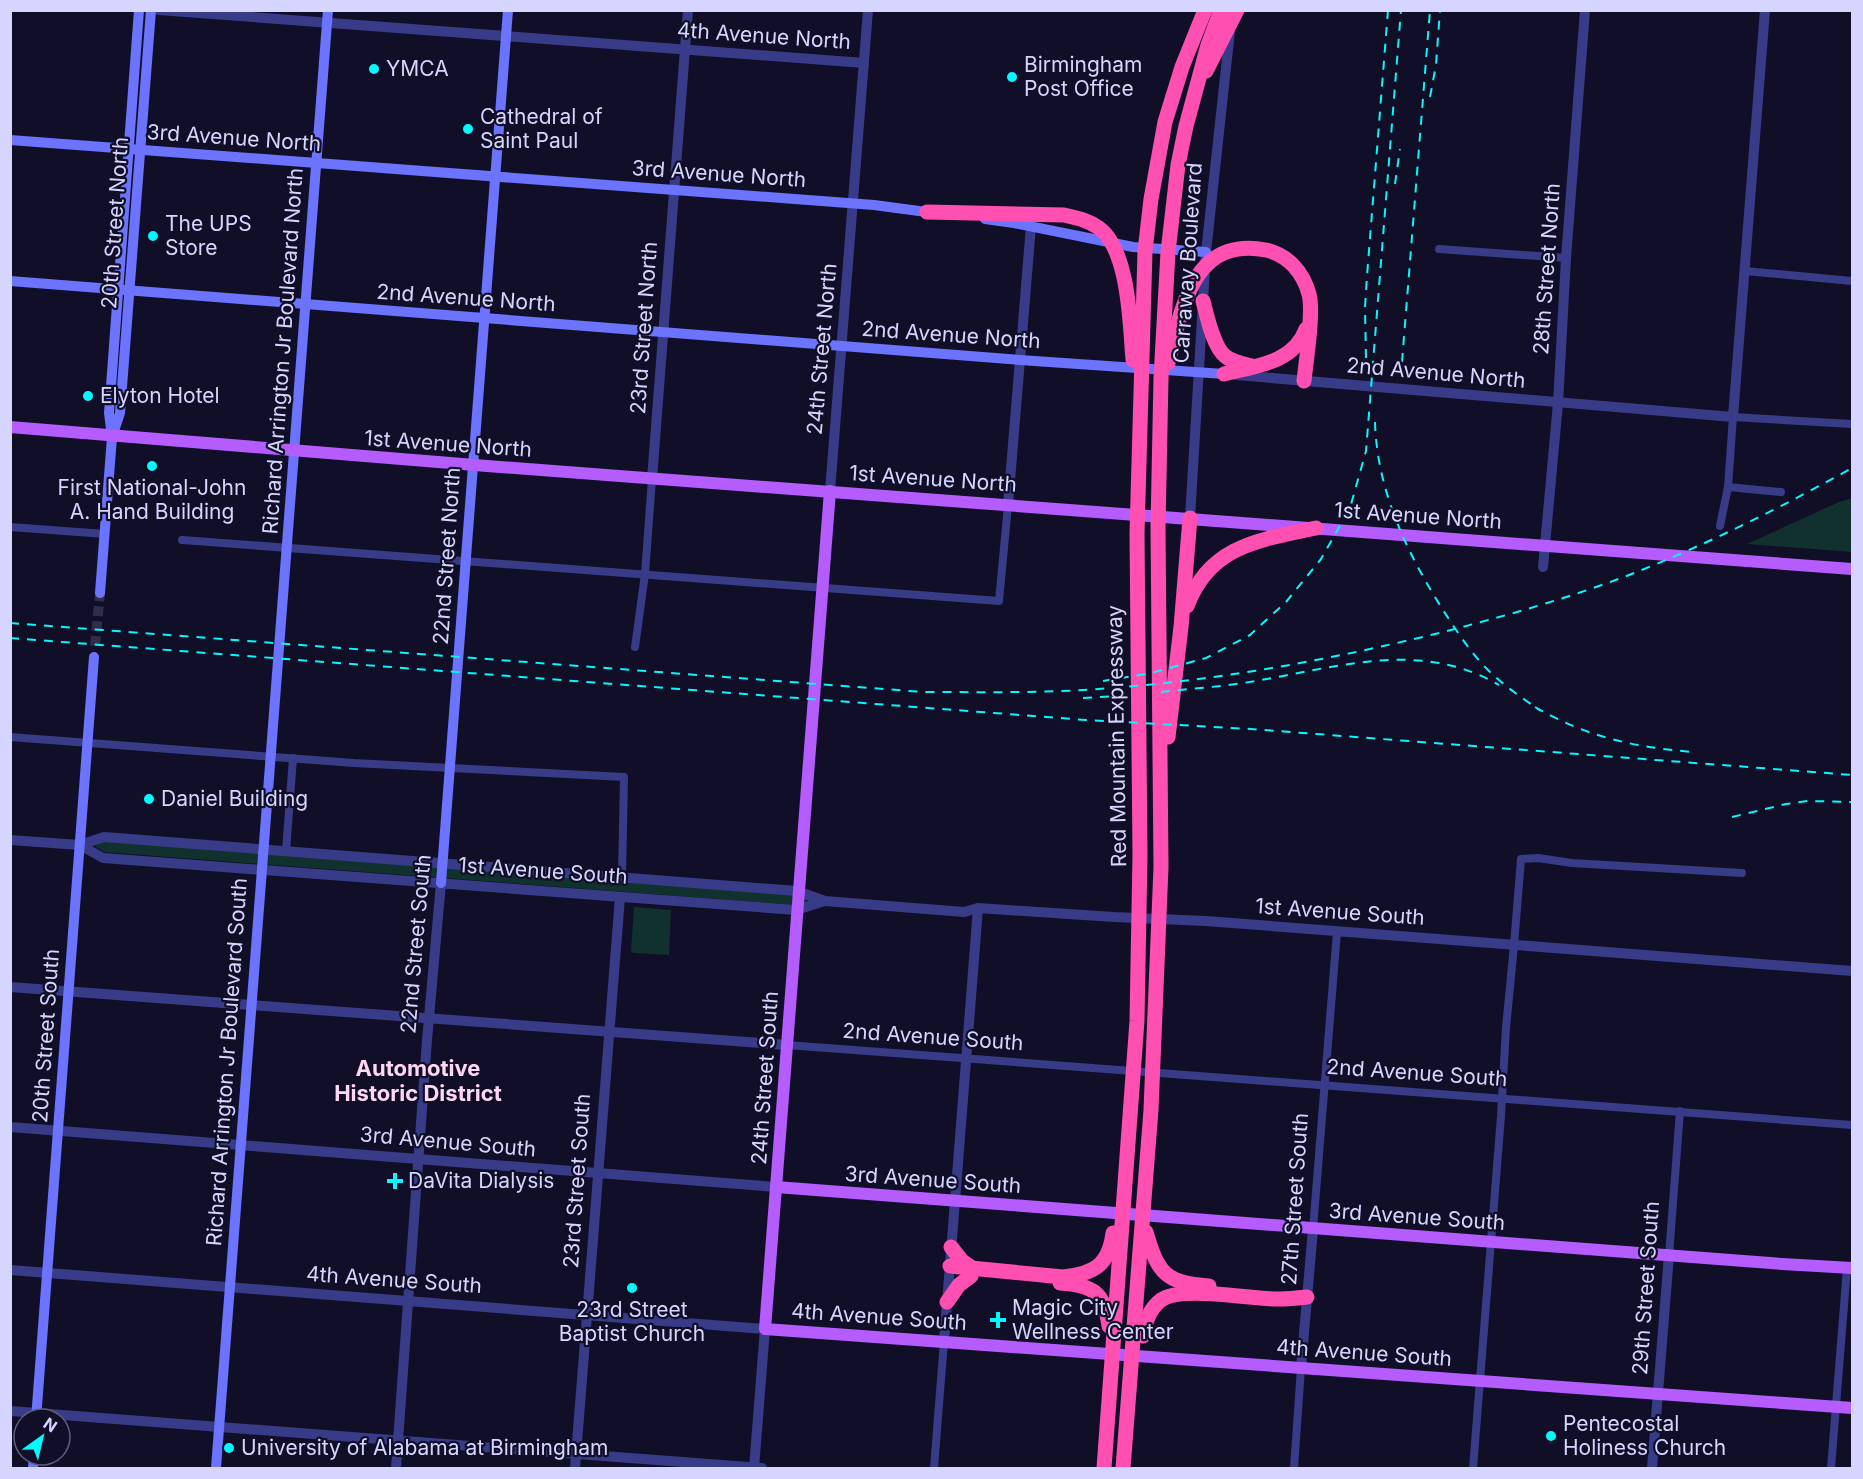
<svg xmlns="http://www.w3.org/2000/svg" width="1863" height="1479" font-family="Inter,sans-serif">
  <style>
    .green { fill: #11312e }
    .lines { fill: none; stroke-linecap: round; stroke-linejoin: round }
    .secondary-tunnel { stroke: #2f2d47; stroke-width: 10; stroke-dasharray: 10 5; stroke-linecap: butt }
    .minor { stroke: #383b88; stroke-width: 8 }
    .tertiary { stroke: #383b88; stroke-width: 10 }
    .secondary { stroke: #6c74ff; stroke-width: 10 }
    .primary { stroke: #b55cff; stroke-width: 12 }
    .motorway { stroke: #ff50b1; stroke-width: 15 }
    .rail { stroke: #01faff; stroke-width: 2; stroke-dasharray: 9 8; stroke-linecap: butt }
    .poi-dot { fill: #01faff; stroke: #110f27; stroke-width: 2 }
    .labels { text-anchor: middle; stroke-width: 4.5; stroke-linejoin: round; paint-order: stroke }
    .street-label { font-size: 21px; fill: #d6d5ff; stroke: #110f27 }
    .poi-label { font-size: 21px; fill: #d6d5ff; stroke: #110f27; text-anchor: start }
    .neighbourhood-label { font-size: 22px; font-weight: bold; fill: #ffd7f3; stroke: #110f27 }
  </style>
  <rect width="100%" height="100%" fill="#110f27"/>
  <g class="green">
    <polygon points="1852,498 1852,552 1747,544 1839,502"/>
    <polygon points="104,841 796,894 813,901 796,905 104,852 95,846"/>
    <polygon points="634,907 671,910 669,955 633,953 631,951"/>
  </g>
  <g class="lines">
    <polyline class="secondary-tunnel" points="95,646 100,593"/>
    <g class="minor">
      <polyline points="1439,249 1566,258"/>
      <polyline points="1745,271 1852,281"/>
      <polyline points="1728,487 1781,492"/>
      <polyline points="1720,526 1728,487 1733,417 1852,424"/>
      <polyline points="10,527 105,534"/>
      <polyline points="182,540 999,601 1008,505"/>
      <polyline points="635,647 645,574 652,479"/>
      <polyline points="10,737 354,763 624,777 622,876"/>
      <polyline points="286,851 293,758"/>
      <polyline points="787,1045 1852,1125"/>
      <polyline points="1313,1229 1337,932"/>
      <polyline points="1669,1255 1680,1111"/>
      <polyline points="934,1468 944,1341"/>
      <polyline points="1294,1468 1301,1368"/>
      <polyline points="1473,1468 1501,1116 1506,1028 1514,945 1521,859 1538,858 1572,863 1742,873"/>
      <polyline points="1831,1468 1847,1268"/>
    </g>
    <g class="tertiary">
      <polyline points="159,10 864,63"/>
      <polyline points="1236,375 1733,417 1765,10"/>
      <polyline points="652,479 688,10"/>
      <polyline points="830,491 868,10"/>
      <polyline points="1008,505 1031,226"/>
      <polyline points="1190,518 1206,252 1230,31"/>
      <polyline points="1543,567 1558,403 1566,258 1585,10"/>
      <polyline points="10,840 80,845 104,837 797,891 825,901 964,912 978,908 1114,917 1206,921 1852,971"/>
      <polyline points="80,845 103,858 796,910 825,901"/>
      <polyline points="10,987 787,1045"/>
      <polyline points="10,1127 776,1187"/>
      <polyline points="10,1270 765,1329 754,1468"/>
      <polyline points="944,1341 978,908"/>
      <polyline points="1301,1368 1313,1229"/>
      <polyline points="10,1411 762,1468"/>
      <polyline points="396,1468 427,1040 441,883"/>
      <polyline points="575,1468 620,897"/>
      <polyline points="1652,1468 1669,1255"/>
    </g>
    <g class="secondary">
      <polyline points="10,140 874,205 934,213"/>
      <polyline points="985,219 1014,223 1133,247 1206,252"/>
      <polyline points="10,281 1020,360 1224,374"/>
      <polyline points="113,434 120,413 151,10"/>
      <polyline points="100,593 112,437 109,413 139,10"/>
      <polyline points="441,883 508,10"/>
      <polyline points="36,1419 94,657"/>
      <polyline points="33,1468 34,1455"/>
      <polyline points="216,1468 328,10"/>
    </g>
    <g class="primary">
      <polyline points="10,427 487,466 1852,569"/>
      <polyline points="830,491 765,1329 1852,1408"/>
      <polyline points="776,1187 1782,1264 1852,1268"/>
    </g>
    <g class="motorway">
      <polyline points="1206,71 1237,10"/>
      <path d="M 927,212 L 1064,215 C 1077,218 1088,220 1099,228 C 1129,250 1130,324 1133,360"/>
      <path d="M 1203,301 C 1207,316 1213,346 1225,356 C 1232,362 1243,364 1252,366"/>
      <path d="M 1168,363 C 1182,309 1192,236 1266,250 C 1288,255 1303,272 1309,294 C 1314,311 1306,361 1304,381"/>
      <path d="M 1224,374 C 1255,366 1294,363 1306,329"/>
      <path d="M 1187,606 C 1210,545 1260,540 1316,528"/>
      <polyline points="1168,737 1181,627 1190,518"/>
      <path d="M 1146,1232 C 1158,1273 1165,1283 1209,1286"/>
      <polyline points="951,1247 962,1261 972,1268"/>
      <path d="M 950,1266 L 1063,1277 C 1094,1274 1109,1265 1113,1233"/>
      <path d="M 1060,1283 C 1093,1285 1105,1293 1109,1326"/>
      <polyline points="947,1302 959,1285 971,1276"/>
      <path d="M 1143,1336 C 1145,1322 1149,1309 1161,1300 C 1183,1285 1252,1300 1280,1299 C 1289,1299 1298,1298 1307,1297"/>
      <polyline points="1104,1468 1137,1021 1140,855 1137,534 1145,251 1151,199 1165,122 1182,67 1205,10"/>
      <polyline points="1123,1468 1151,1110 1161,867 1158,527 1161,378 1168,252 1178,165 1186,126 1208,45 1221,10"/>
    </g>
    <g class="rail">
      <polyline points="1430,97 1436,65 1440,10"/>
      <polyline points="1395,184 1400,149"/>
      <polyline points="1366,358 1365,308 1367,276 1388,10"/>
      <polyline points="1402,362 1430,10"/>
      <path d="M 1375,422 C 1377,491 1407,553 1443,610 C 1456,630 1470,652 1487,669 C 1503,685 1522,698 1541,711"/>
      <path d="M 10,623 L 923,692 C 977,692 1030,693 1083,690 C 1204,683 1326,661 1443,632 C 1505,616 1569,598 1629,575 C 1706,545 1780,508 1852,468"/>
      <polyline points="10,638 1086,720 1251,729 1852,775"/>
      <polyline points="1103,681 1151,673 1206,658 1250,635 1286,602 1321,559 1350,508 1366,451 1401,10"/>
      <path d="M 1161,692 C 1188,689 1216,687 1243,683 C 1330,670 1417,637 1499,685"/>
      <polyline points="1083,698 1131,695"/>
      <path d="M 1535,707 C 1587,737 1633,747 1693,752"/>
      <polyline points="1732,817 1786,804 1808,801 1852,802"/>
    </g>
  </g>
  <g class="poi-dot">
    <circle cx="374" cy="69" r="6"/>
    <circle cx="1012" cy="77" r="6"/>
    <circle cx="468" cy="129" r="6"/>
    <circle cx="153" cy="236" r="6"/>
    <circle cx="88" cy="396" r="6"/>
    <circle cx="152" cy="466" r="6"/>
    <circle cx="149" cy="799" r="6"/>
    <path d="M392 1172h6v6h6v6h-6v6h-6v-6h-6v-6h6z"/>
    <circle cx="632" cy="1288" r="6"/>
    <path d="M995 1311h6v6h6v6h-6v6h-6v-6h-6v-6h6z"/>
    <circle cx="1551" cy="1436" r="6"/>
    <circle cx="229" cy="1448" r="6"/>
  </g>
  <g class="labels">
    <g class="street-label">
      <text transform="translate(764 36) rotate(4)" y="7">4th Avenue North</text>
      <text transform="translate(234 138) rotate(4)" y="7">3rd Avenue North</text>
      <text transform="translate(719 174) rotate(4)" y="7">3rd Avenue North</text>
      <text transform="translate(115 223) rotate(-86)" y="7">20th Street North</text>
      <text transform="translate(1188 263) rotate(-86)" y="7">Carraway Boulevard</text>
      <text transform="translate(1547 269) rotate(-86)" y="7">28th Street North</text>
      <text transform="translate(466 298) rotate(4)" y="7">2nd Avenue North</text>
      <text transform="translate(644 328) rotate(-86)" y="7">23rd Street North</text>
      <text transform="translate(951 335) rotate(4)" y="7">2nd Avenue North</text>
      <text transform="translate(822 349) rotate(-85)" y="7">24th Street North</text>
      <text transform="translate(283 351) rotate(-86)" y="7">Richard Arrington Jr Boulevard North</text>
      <text transform="translate(1436 373) rotate(5)" y="7">2nd Avenue North</text>
      <text transform="translate(448 444) rotate(4)" y="7">1st Avenue North</text>
      <text transform="translate(933 479) rotate(4)" y="7">1st Avenue North</text>
      <text transform="translate(1418 516) rotate(4)" y="7">1st Avenue North</text>
      <text transform="translate(447 556) rotate(-86)" y="7">22nd Street North</text>
      <text transform="translate(1117 736) rotate(-91)" y="7">Red Mountain Expressway</text>
      <text transform="translate(543 871) rotate(4)" y="7">1st Avenue South</text>
      <text transform="translate(1340 912) rotate(4)" y="7">1st Avenue South</text>
      <text transform="translate(416 944) rotate(-85)" y="7">22nd Street South</text>
      <text transform="translate(46 1036) rotate(-86)" y="7">20th Street South</text>
      <text transform="translate(933 1037) rotate(4)" y="7">2nd Avenue South</text>
      <text transform="translate(227 1062) rotate(-86)" y="7">Richard Arrington Jr Boulevard South</text>
      <text transform="translate(1417 1073) rotate(4)" y="7">2nd Avenue South</text>
      <text transform="translate(765 1078) rotate(-86)" y="7">24th Street South</text>
      <text transform="translate(448 1142) rotate(5)" y="7">3rd Avenue South</text>
      <text transform="translate(933 1180) rotate(4)" y="7">3rd Avenue South</text>
      <text transform="translate(577 1181) rotate(-86)" y="7">23rd Street South</text>
      <text transform="translate(1295 1199) rotate(-86)" y="7">27th Street South</text>
      <text transform="translate(1417 1217) rotate(4)" y="7">3rd Avenue South</text>
      <text transform="translate(394 1280) rotate(4)" y="7">4th Avenue South</text>
      <text transform="translate(1646 1288) rotate(-86)" y="7">29th Street South</text>
      <text transform="translate(879 1317) rotate(4)" y="7">4th Avenue South</text>
      <text transform="translate(1364 1353) rotate(4)" y="7">4th Avenue South</text>
    </g>
    <g class="poi-label">
      <text x="1024" y="72">Birmingham<tspan x="1024" dy="24">Post Office</tspan></text>
      <text x="386" y="76">YMCA</text>
      <text x="480" y="124">Cathedral of<tspan x="480" dy="24">Saint Paul</tspan></text>
      <text x="165" y="231">The UPS<tspan x="165" dy="24">Store</tspan></text>
      <text x="100" y="403">Elyton Hotel</text>
      <text x="152" y="495" text-anchor="middle">First National-John<tspan x="152" dy="24">A. Hand Building</tspan></text>
      <text x="161" y="806">Daniel Building</text>
      <text x="408" y="1188">DaVita Dialysis</text>
      <text x="1012" y="1315">Magic City<tspan x="1012" dy="24">Wellness Center</tspan></text>
      <text x="632" y="1317" text-anchor="middle">23rd Street<tspan x="632" dy="24">Baptist Church</tspan></text>
      <text x="1563" y="1431">Pentecostal<tspan x="1563" dy="24">Holiness Church</tspan></text>
      <text x="241" y="1455">University of Alabama at Birmingham</text>
    </g>
    <g class="neighbourhood-label">
      <text x="418" y="1076">Automotive<tspan x="418" dy="25">Historic District</tspan></text>
    </g>
  </g>
  <rect width="1863" height="1479" fill="none" stroke="#d6d5ff" stroke-width="24"/>
  <g transform="translate(42 1437) rotate(34)"><circle r="28" fill="#110f27" stroke="#605e7d" stroke-width="1.5"/>
  <path d="M0-4.5L10 22L0 15L-10 22Z" fill="#01faff"/>
  <text y="-9" font-size="16" font-weight="bold" text-anchor="middle" fill="#d6d5ff">N</text>
  </g>
</svg>
